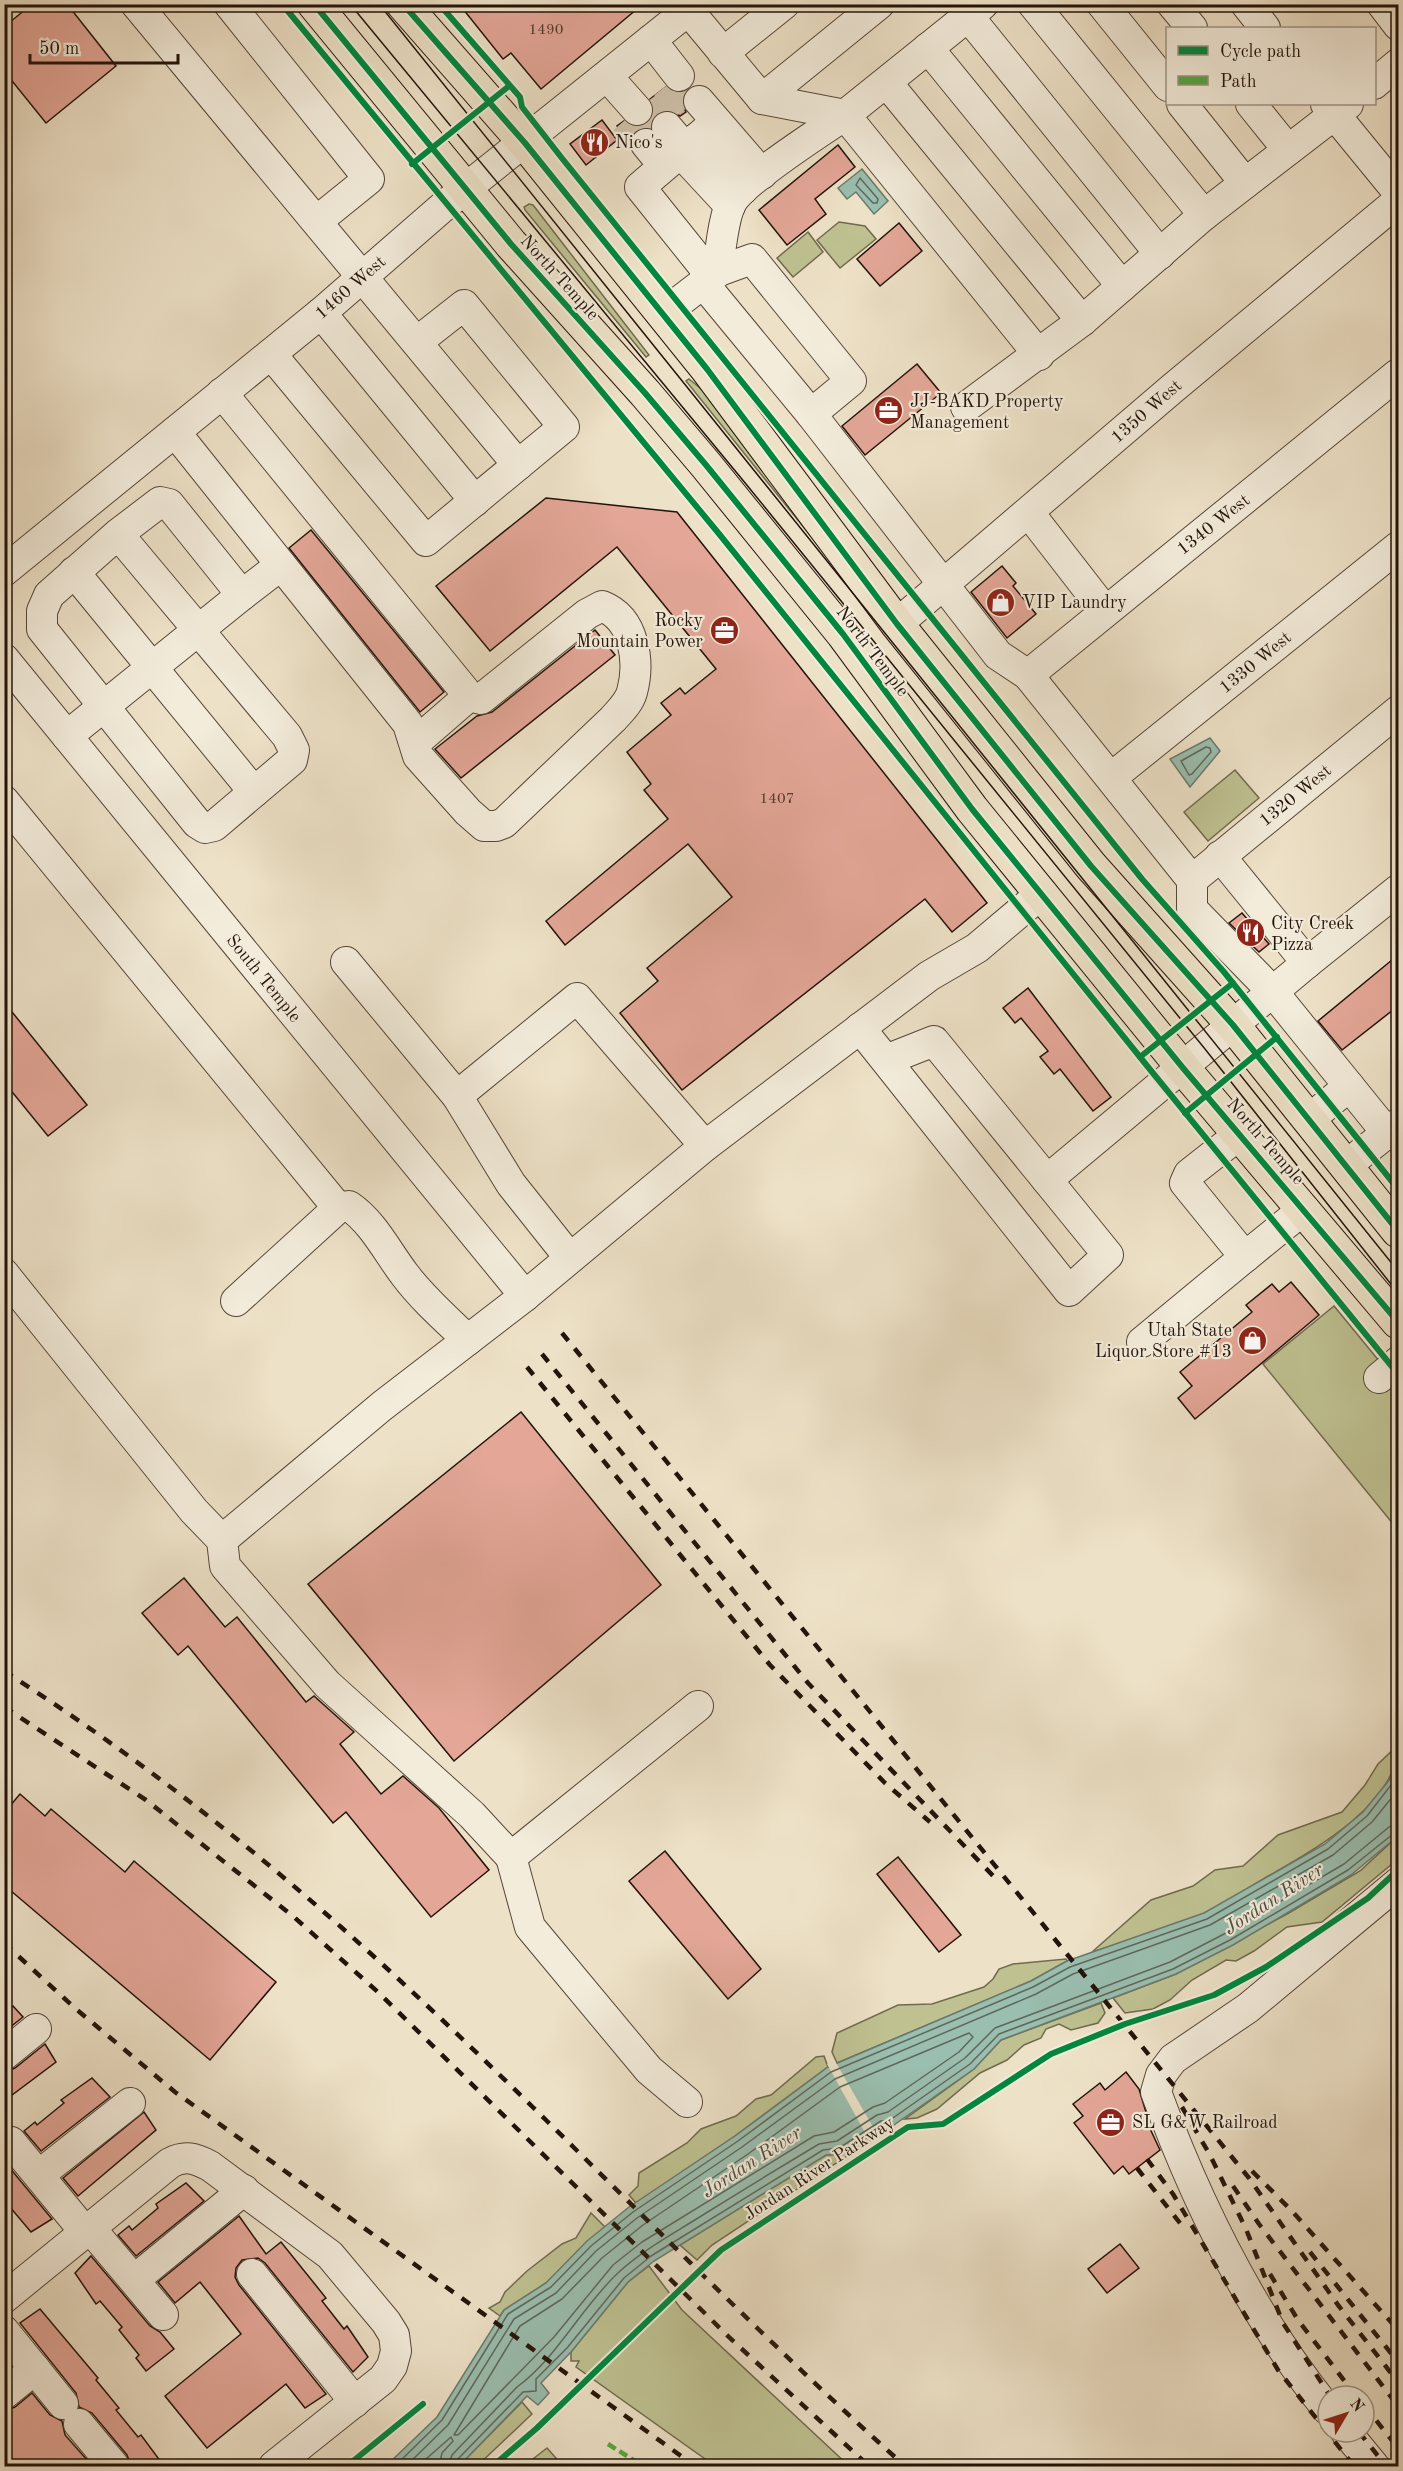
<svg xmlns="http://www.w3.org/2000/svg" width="1403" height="2471" font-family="'Old Standard TT',serif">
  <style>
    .green { fill: #bfc191; stroke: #716a4e; stroke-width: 1.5 }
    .water { fill: #9abeaf; stroke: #6a7a6d; stroke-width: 1.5 }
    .pier { fill: #ede1c7 }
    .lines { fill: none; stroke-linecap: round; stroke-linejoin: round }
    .shore { stroke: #5e685c; stroke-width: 1.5 }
    .building { fill: #e3a697; stroke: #23130a; stroke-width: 1.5 }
    .minor-tunnel { stroke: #cfc2ab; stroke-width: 30; stroke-dasharray: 30 15; stroke-linecap: butt }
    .minor-casing { stroke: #564639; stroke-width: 32 }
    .major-casing { stroke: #23130a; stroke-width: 35 }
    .minor { stroke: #f3ecdb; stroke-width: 30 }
    .major { stroke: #ede1c7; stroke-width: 33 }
    .tram { stroke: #23130a; stroke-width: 1.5 }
    .rail { stroke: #23130a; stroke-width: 4.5; stroke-dasharray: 10 10; stroke-linecap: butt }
    .quiet { stroke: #53a841; stroke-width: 4.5; stroke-dasharray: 9 4.5; stroke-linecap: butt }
    .cycleway-casing { stroke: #f3ecdb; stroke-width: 10 }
    .cycleway { stroke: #00873e; stroke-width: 6 }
    .labels { text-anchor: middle; stroke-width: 4.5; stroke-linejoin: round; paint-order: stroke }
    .number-label { font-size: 15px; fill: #53382d }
    .poi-label { font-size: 18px; fill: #23130a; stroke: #f3ecdb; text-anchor: start }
    .street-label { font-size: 18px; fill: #23130a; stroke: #f3ecdb }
    .water-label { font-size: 20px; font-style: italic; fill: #4d4f44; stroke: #f3ecdb }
  </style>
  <rect width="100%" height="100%" fill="#ede1c7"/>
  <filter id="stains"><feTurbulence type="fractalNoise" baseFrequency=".00333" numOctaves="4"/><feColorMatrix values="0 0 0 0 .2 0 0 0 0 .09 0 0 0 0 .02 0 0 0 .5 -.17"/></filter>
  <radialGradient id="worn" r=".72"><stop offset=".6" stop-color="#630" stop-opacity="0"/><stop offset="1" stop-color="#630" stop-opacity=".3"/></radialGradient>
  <g class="green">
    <polygon points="529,204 533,205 649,355 646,357 525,210 524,207"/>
    <polygon points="839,222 865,226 876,239 840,268 817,240"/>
    <polygon points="808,232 823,252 793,277 777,258"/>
    <polygon points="689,379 721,405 854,590 686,381"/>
    <polygon points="1235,770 1259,798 1208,841 1184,812"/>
    <polygon points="1334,1306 1398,1384 1398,1530 1263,1364"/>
    <path d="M 1398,1745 C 1398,1805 1310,1852 1265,1878 C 1245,1890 1225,1903 1205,1913 C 1170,1930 1129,1940 1092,1952 L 1151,1900 L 1193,1886 L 1215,1870 L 1243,1866 L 1278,1835 L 1342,1812 L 1365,1785 L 1378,1764 Z"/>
    <polygon points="1398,1836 1398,1859 1322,1922 1287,1927 1254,1951 1236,1961 1226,1960 1192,1980 1170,2000 1153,2009 1125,2013 1113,1998 1176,1974 1287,1914 1360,1871"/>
    <polygon points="1066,1959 1067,1961 1031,1981 837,2063 832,2052 837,2033 898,2005 932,2004 984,1987 993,1979 999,1969 1013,1964"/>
    <polygon points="1101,2003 1105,2013 1098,2023 1071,2030 1059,2024 1046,2029 1041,2038 1024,2045 1007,2060 980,2073 937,2109 917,2118 905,2119 974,2069 1001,2040"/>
    <polygon points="824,2056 828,2067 735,2136 636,2203 629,2195 638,2186 639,2173 687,2143 701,2129 736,2116 756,2099 771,2095 816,2057"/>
    <polygon points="884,2126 891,2127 712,2245 697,2260 680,2245 826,2155 841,2154"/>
    <polygon points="591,2213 605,2227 546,2283 504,2310 500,2316 489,2308 500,2302 505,2292 527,2271 562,2244 576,2238"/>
    <polygon points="649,2266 682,2310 849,2466 715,2466 576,2367 579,2361 571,2361 571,2352 628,2282"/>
    <polygon points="522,2402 532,2414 477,2466 459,2466"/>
    <polygon points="547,2448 563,2466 524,2466"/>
  </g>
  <g class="water">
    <polygon points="862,169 888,201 874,214 856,192 847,199 838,188"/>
    <polygon points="1210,738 1220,751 1190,787 1170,759"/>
    <polygon points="1398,1763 1398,1836 1351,1875 1233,1945 1176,1974 1001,2040 974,2069 891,2127 884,2126 841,2154 826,2155 654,2261 628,2282 571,2352 541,2383 549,2393 538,2405 527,2396 459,2466 386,2466 437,2417 504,2310 546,2283 587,2241 629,2207 735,2136 828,2067 1031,1981 1067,1961 1204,1913 1325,1844 1363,1812 1390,1779"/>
  </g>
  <polygon class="pier" points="835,2061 877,2134 868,2138 827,2064"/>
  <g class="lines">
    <g class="shore">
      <polygon points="860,178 878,199 877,203 873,203 856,185"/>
      <polygon points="1206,747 1210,748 1211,752 1192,774 1189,775 1181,761"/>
      <polygon points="969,2033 973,2037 959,2052 885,2103 873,2107 834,2132 814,2136 642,2242 613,2265 554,2337 458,2435 454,2435 520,2326 562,2299 602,2258 643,2225 748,2154 840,2087"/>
      <polyline points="395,2466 442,2420 508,2314 551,2287 591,2246 633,2212 738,2141 831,2072 1033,1987 1070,1967 1207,1919 1328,1849 1367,1816 1398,1776"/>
      <polyline points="406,2466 448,2425 514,2319 556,2293 596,2251 637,2218 742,2147 835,2079 1036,1994 1073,1974 1210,1925 1333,1855 1372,1822 1398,1790"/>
      <polyline points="418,2466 451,2437 453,2441 442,2453 439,2466"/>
      <path d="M 448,2466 L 452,2455 L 517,2387 C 557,2358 582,2306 619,2272 C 643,2250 671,2235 698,2218 C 738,2193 779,2168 819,2144 L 837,2141 L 877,2115 L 888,2112 L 965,2058 L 995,2028 L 1170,1962 L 1226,1933 L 1344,1864 L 1389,1827 L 1398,1825"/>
      <polyline points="455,2466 457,2460 523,2392 536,2391 536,2379 567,2348 624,2278 651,2256 823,2150 839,2148 881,2121 890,2120 970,2064 999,2034 1173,1969 1230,1940 1348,1870 1393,1834 1398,1832"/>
    </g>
  </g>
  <g class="building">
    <polygon points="32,4 67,4 116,66 46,123 4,71 4,27"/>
    <polygon points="459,4 643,4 541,89 511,53 503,59"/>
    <polygon points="666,87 673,92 685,92 682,104 686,112 680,116 672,111 656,114 650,128 636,130 629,141 617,126 624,121 632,126 648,123 653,115 650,99"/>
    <polygon points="602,120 617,140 586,165 570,144"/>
    <polygon points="838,145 855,167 815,199 826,214 787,245 759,210"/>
    <polygon points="899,223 922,251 880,286 857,259"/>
    <polygon points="917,364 941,393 865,455 842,426"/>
    <polygon points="546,498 677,512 987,903 952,932 925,899 682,1090 620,1013 658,981 647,968 732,897 688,844 565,945 546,921 668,819 644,790 651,784 627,752 671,715 661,703 680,688 685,694 716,669 617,547 490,651 436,586"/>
    <polygon points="311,530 444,692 420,712 289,548"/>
    <polygon points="1002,566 1016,583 1013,586 1036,614 1007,638 971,592"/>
    <polygon points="595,630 615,655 461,778 435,749 477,716 492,712"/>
    <polygon points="1242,913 1269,944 1259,952 1229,923"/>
    <polygon points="1398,955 1398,1006 1342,1050 1318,1021"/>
    <polygon points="1028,988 1111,1097 1093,1111 1060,1069 1054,1074 1040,1057 1048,1051 1021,1018 1015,1023 1003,1008"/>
    <polygon points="4,1002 87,1105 48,1136 4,1082"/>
    <polygon points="1291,1282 1319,1315 1195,1419 1178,1398 1192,1386 1180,1372 1252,1312 1246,1305 1272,1284 1279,1292"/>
    <polygon points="521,1412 661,1585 454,1761 308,1584"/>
    <polygon points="184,1578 225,1627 237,1617 306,1702 314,1696 353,1731 354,1732 340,1744 381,1794 403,1776 439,1808 489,1870 431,1917 346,1812 333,1823 188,1646 178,1655 142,1613"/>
    <polygon points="20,1794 45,1816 51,1809 125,1872 134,1861 276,1982 210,2060 4,1885 4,1813"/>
    <polygon points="665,1851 761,1969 728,1999 629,1881"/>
    <polygon points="898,1857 961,1935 939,1952 877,1874"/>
    <polygon points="13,2006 23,2017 4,2032 4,2013"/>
    <polygon points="45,2044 56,2062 4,2101 4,2072 15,2068"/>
    <polygon points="1126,2072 1139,2089 1148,2119 1146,2120 1160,2150 1129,2174 1123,2166 1114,2174 1074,2123 1083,2116 1073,2104 1100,2083 1105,2090"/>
    <polygon points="92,2078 110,2097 41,2151 24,2131 35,2122 37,2125 64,2103 61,2100"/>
    <polygon points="144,2112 156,2130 78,2196 63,2178"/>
    <polygon points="4,2161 52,2219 31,2232 4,2200"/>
    <polygon points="186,2183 204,2201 136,2256 118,2235 129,2226 132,2230 158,2208 156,2204"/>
    <polygon points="239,2216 266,2254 281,2242 326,2298 322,2301 344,2329 347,2326 368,2357 353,2372 265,2263 258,2258 242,2260 236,2268 235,2277 239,2285 326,2394 305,2408 286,2384 207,2448 165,2396 241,2334 200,2282 175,2303 158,2282"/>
    <polygon points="1120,2244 1139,2268 1107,2293 1088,2269"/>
    <polygon points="91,2256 150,2326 160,2332 174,2349 146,2371 136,2358 139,2355 119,2330 122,2327 100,2301 96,2304 75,2273"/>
    <polygon points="40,2309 98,2378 96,2380 119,2408 116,2410 138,2437 141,2435 164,2466 131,2466 127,2455 92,2413 79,2407 76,2393 20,2323"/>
    <polygon points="32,2393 50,2415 62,2421 65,2435 88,2461 81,2466 4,2466 4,2411 15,2407"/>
  </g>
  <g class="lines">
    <g class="minor-tunnel">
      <polyline points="666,86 686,111"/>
      <polyline points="648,101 667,127"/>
      <polyline points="625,120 646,144"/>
    </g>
    <defs>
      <g id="minor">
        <polyline points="136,4 518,465"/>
        <polyline points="229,4 369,179 317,221"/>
        <polyline points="983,4 845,115 1039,355"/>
        <polyline points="1033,4 1204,215"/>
        <polyline points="1102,4 1168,86"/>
        <polyline points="1172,4 1192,28"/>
        <polyline points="1246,4 1265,28"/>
        <polyline points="1382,4 1398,25"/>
        <polyline points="688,10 762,99 845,115"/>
        <polyline points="968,16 1160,254"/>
        <polyline points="651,40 679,76"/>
        <polyline points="928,48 1122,286"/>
        <polyline points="723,53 784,4"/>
        <polyline points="607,76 637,110"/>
        <polyline points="887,83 1082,321"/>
        <polyline points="1374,84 1398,64"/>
        <polyline points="762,99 879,4"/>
        <polyline points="699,101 762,174"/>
        <polyline points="1182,104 1245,183"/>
        <polyline points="1251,104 1288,150"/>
        <polyline points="1326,104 1398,192"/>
        <polyline points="667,127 685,148"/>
        <polyline points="697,138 743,189"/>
        <polyline points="646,144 664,166"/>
        <polyline points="680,152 730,206"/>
        <path d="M 719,271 C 719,255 724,217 731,203 C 744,180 820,132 845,115"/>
        <polyline points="712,277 640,187 716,122"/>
        <polyline points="703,283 811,414 998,655 1028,675 1192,880 1192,909 1273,992 1349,1086 1310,1119"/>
        <polyline points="321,313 475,501"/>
        <polyline points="663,314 719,271 752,259 851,381 811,414"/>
        <polyline points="271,354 426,541 564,427 464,305 417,342"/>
        <polyline points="966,407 1082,321 1204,215 1348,104"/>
        <path d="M 175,432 L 408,724 L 418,756 L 468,812 L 484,826 L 496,826 L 504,823 L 613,719 C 620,711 629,703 632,692 C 640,662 635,619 602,606 L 587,614 L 481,699 L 469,696 L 222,393"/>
        <polyline points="1029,513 1105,611"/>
        <polyline points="4,571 321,313 445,205 696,4"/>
        <polyline points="74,572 254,792"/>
        <polyline points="242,595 281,565"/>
        <polyline points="897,624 1173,388 1398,201"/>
        <polyline points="4,659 525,1296"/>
        <polyline points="1028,675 1398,374"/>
        <path d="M 67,736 C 126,689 184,642 242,595 L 169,504 L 160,502 L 118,534 L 49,595 L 42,611 L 42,629 L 197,823 L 205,828 L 214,826 L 292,760 L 294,750 L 287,736 L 118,534"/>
        <polyline points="416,742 469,696"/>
        <polyline points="1112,777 1398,547"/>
        <polyline points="4,801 338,1208"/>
        <polyline points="1220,856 1307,963"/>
        <polyline points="1192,880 1398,711"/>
        <polyline points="346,962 457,1096 577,998 705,1146"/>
        <polyline points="860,1028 1069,1291 1108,1255 934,1041 886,1060"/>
        <polyline points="1349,1086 1387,1133 1398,1137"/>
        <polyline points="457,1096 511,1184 569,1257"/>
        <polyline points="1240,1134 1189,1174 1185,1183 1245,1257 1304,1209"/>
        <polyline points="1347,1165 1398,1124"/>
        <polyline points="1047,1180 1307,963 1398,890"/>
        <polyline points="4,1274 194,1511 222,1540"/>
        <path d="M 236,1301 L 338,1208 L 349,1206 C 373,1222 388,1253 405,1275 C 423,1299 446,1319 468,1340"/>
        <polyline points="1142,1342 1245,1257"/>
        <polyline points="1379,1378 1398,1362"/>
        <polyline points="698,1706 511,1857 472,1815 327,1684 225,1566 222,1540 382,1406 525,1296 705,1146 929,976 977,948 1042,893"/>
        <polyline points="511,1857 530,1927 649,2070 687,2102"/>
        <polyline points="4,2055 36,2029"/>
        <polyline points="11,2142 85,2232"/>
        <polyline points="39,2175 130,2103"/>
        <polyline points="90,2228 163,2315"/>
        <polyline points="252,2274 355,2402"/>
        <polyline points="134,2280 244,2190"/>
        <path d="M 4,2298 L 170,2163 C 185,2155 195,2158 210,2166 L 330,2255 L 386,2322 L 394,2335 L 396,2351 L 392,2366 L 383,2379 L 274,2466"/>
        <polyline points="4,2331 63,2404"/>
        <polyline points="4,2394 35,2369"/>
        <path d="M 1328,2410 C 1253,2317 1197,2204 1156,2092 L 1161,2075 L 1173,2059 L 1248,2008 L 1398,1883"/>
        <polyline points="79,2424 114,2466"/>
        <polyline points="1346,2432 1374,2466"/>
      </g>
      <g id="major">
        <polyline points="314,4 511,244 645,393 706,465 843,634 972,809 1183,1068 1398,1322"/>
        <polyline points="403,4 525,143 707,369 897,624 1091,866 1233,1025 1398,1231"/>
      </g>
    </defs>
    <use href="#minor" class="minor-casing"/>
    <use href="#major" class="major-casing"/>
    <use href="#minor" class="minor"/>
    <use href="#major" class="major"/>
    <g class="tram">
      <polyline points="350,4 746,484 1205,1049 1398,1293"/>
      <polyline points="379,4 1398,1271"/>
    </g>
    <g class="rail">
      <polyline points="562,1333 1249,2178 1338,2305 1398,2382"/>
      <polyline points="542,1354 808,1683 999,1882"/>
      <polyline points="527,1367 770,1665 885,1783 930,1822"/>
      <path d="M 4,1671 C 123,1747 236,1834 341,1927 C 536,2100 711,2293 905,2466"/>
      <polyline points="4,1707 146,1800 294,1917 379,1993 731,2339 869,2466"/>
      <polyline points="4,1943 76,2009 175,2092 695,2466"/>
      <polyline points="1182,2107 1210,2155 1246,2229 1283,2323 1330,2396"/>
      <polyline points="1147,2159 1173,2194 1278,2370 1354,2466"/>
      <polyline points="1137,2168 1183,2227"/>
      <polyline points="1252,2171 1291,2210 1398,2330"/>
      <polyline points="1233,2186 1259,2224 1398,2406"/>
      <polyline points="1310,2252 1398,2362"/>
      <polyline points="1270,2274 1298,2320 1356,2396"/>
      <polyline points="1364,2405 1398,2448"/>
      <polyline points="1359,2432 1386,2466"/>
    </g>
    <polyline class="quiet" points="608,2444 643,2466"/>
    <defs>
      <g id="cycleway">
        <polyline points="282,4 720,535 1148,1067 1398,1374"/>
        <polyline points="314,4 511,244 645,393 706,465 843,634 972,809 1183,1068 1398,1322"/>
        <polyline points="403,4 525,143 707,369 897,624 1091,866 1233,1025 1398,1231"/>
        <polyline points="439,4 520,97 522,107 561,157 1142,879 1224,972 1398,1189"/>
        <polyline points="412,164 509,86"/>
        <polyline points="1140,1057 1233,983"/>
        <polyline points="1185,1113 1277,1037"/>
        <polyline points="347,2466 423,2404"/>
        <polyline points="493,2466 537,2428 721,2250 908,2127 943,2124 1051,2054 1125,2024 1214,1995 1266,1967 1368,1898 1398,1870"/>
      </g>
    </defs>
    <use href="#cycleway" class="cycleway-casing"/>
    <use href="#cycleway" class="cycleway"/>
  </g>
  <defs>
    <symbol id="restaurant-disc" viewBox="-11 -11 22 22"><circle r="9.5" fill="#8f2418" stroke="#f3ecdb"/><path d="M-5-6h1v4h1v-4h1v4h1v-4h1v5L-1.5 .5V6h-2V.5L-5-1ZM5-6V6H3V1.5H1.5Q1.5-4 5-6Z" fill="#fff"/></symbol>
    <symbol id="office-disc" viewBox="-11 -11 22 22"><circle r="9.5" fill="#8f2418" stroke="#f3ecdb"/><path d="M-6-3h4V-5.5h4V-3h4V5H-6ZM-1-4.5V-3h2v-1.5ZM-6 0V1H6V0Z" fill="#fff"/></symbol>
    <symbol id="shop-disc" viewBox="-11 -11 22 22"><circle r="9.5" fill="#8f2418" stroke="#f3ecdb"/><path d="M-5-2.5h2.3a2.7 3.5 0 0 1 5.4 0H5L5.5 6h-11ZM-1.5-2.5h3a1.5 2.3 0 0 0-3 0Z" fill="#fff"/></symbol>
  </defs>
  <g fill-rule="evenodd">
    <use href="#restaurant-disc" x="578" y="126" width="33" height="33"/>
    <use href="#office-disc" x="872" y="394" width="33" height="33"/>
    <use href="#shop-disc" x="984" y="586" width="33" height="33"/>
    <use href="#office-disc" x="708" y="614" width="33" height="33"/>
    <use href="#restaurant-disc" x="1234" y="916" width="33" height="33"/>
    <use href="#shop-disc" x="1236" y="1324" width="33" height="33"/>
    <use href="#office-disc" x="1094" y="2106" width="33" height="33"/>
  </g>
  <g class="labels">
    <g class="number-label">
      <text x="546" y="34">1490</text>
      <text x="777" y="803">1407</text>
    </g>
    <g class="poi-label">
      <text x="615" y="148">Nico's</text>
      <text x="910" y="407">JJ-BAKD Property<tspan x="910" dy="21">Management</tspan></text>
      <text x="1022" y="608">VIP Laundry</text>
      <text x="703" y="626" text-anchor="end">Rocky<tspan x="703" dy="21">Mountain Power</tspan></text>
      <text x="1271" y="929">City Creek<tspan x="1271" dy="21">Pizza</tspan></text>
      <text x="1232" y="1336" text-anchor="end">Utah State<tspan x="1232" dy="21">Liquor Store #13</tspan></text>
      <text x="1132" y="2128">SL G&amp;W Railroad</text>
    </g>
    <g class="street-label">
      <text transform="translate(560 277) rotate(48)" y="6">North Temple</text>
      <text transform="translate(350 287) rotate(-41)" y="6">1460 West</text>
      <text transform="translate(1146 411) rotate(-41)" y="6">1350 West</text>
      <text transform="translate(1213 524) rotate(-38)" y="6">1340 West</text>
      <text transform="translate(873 651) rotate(53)" y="6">North Temple</text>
      <text transform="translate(1255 662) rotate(-39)" y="6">1330 West</text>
      <text transform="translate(1295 795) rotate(-39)" y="6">1320 West</text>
      <text transform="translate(264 978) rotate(51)" y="6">South Temple</text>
      <text transform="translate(1266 1141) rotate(49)" y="6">North Temple</text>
      <text transform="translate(819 2168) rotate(-33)" y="6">Jordan River Parkway</text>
    </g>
    <g class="water-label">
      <text transform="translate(1273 1898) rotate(-33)" y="7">Jordan River</text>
      <text transform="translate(751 2161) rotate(-33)" y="7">Jordan River</text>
    </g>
  </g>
  <rect width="1403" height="2471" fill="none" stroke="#ede1c7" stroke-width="24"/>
  <rect x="6" y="6" width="1391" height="2459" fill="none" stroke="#23130a" stroke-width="3"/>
  <rect x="12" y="12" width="1379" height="2447" fill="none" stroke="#23130a" stroke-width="1.5"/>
  <rect x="1166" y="27" width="210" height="78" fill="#f3ecdb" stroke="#a09587" stroke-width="1.5"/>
  <rect x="1178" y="46" width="30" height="9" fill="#00873e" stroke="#a09587" stroke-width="1.5"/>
  <text x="1220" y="57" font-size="18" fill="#23130a">Cycle path</text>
  <rect x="1178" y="76" width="30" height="9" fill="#53a841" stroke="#a09587" stroke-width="1.5"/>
  <text x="1220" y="87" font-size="18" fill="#23130a">Path</text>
  <g transform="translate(1346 2414) rotate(51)"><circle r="28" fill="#f3ecdb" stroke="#a09587" stroke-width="1.5"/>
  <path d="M0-4.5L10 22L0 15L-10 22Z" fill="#8f2418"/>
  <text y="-9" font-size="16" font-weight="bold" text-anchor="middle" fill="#23130a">N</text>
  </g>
  <path d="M30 54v9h148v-9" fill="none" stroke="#23130a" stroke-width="3"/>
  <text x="39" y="54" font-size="18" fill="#23130a" stroke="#f3ecdb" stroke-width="4.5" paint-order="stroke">50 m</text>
  <rect width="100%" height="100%" filter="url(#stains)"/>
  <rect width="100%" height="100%" fill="url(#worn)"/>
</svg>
